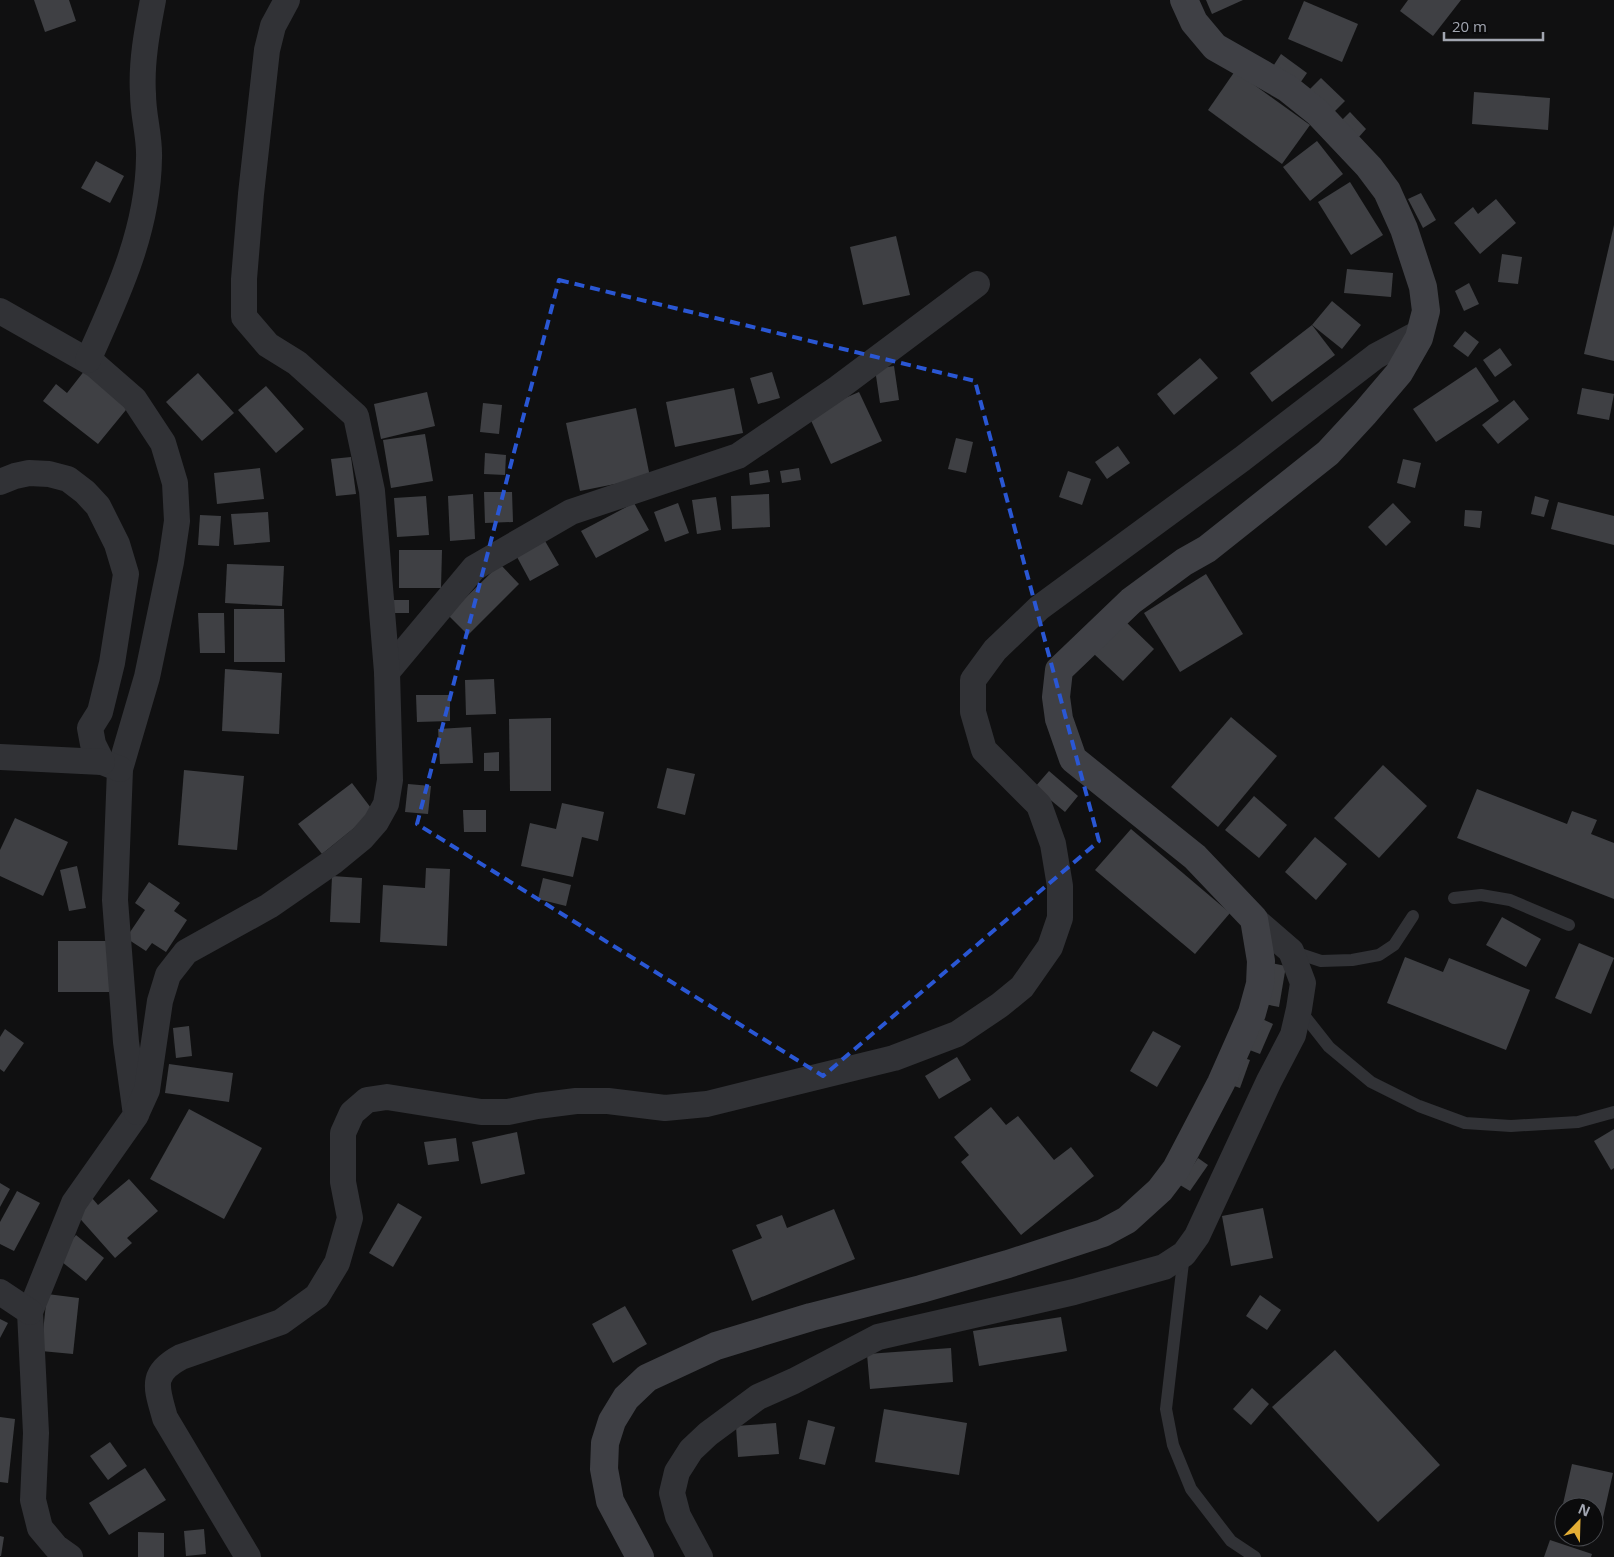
<svg xmlns="http://www.w3.org/2000/svg" width="1614" height="1557" font-family="'Open Sans',sans-serif">
  <style>
    .building { fill: #3f4044 }
    .lines { fill: none; stroke-linecap: round; stroke-linejoin: round }
    .lane { stroke: #313236; stroke-width: 12 }
    .street { stroke: #313236; stroke-width: 26 }
    .secondary { stroke: #3f4045; stroke-width: 28 }
    .marked { fill: none; stroke: #2a57d4; stroke-width: 4; stroke-dasharray: 10 6; stroke-linejoin: round }
  </style>
  <rect width="100%" height="100%" fill="#101011"/>
  <g class="building">
    <polygon points="34,0 69,0 76,21 45,32"/>
    <polygon points="1206,0 1243,0 1212,14"/>
    <polygon points="1408,0 1461,0 1433,36 1400,11"/>
    <polygon points="1304,1 1358,24 1342,62 1288,39"/>
    <polygon points="1281,54 1307,73 1298,86 1272,68"/>
    <polygon points="1235,71 1310,125 1282,164 1208,110"/>
    <polygon points="1321,78 1345,101 1332,114 1308,91"/>
    <polygon points="1474,92 1550,98 1548,130 1472,124"/>
    <polygon points="1350,112 1366,129 1358,138 1341,121"/>
    <polygon points="1317,141 1343,174 1310,201 1283,167"/>
    <polygon points="96,161 124,176 110,203 81,188"/>
    <polygon points="1350,182 1383,235 1351,255 1318,202"/>
    <polygon points="1421,193 1436,220 1423,228 1408,199"/>
    <polygon points="1496,199 1516,223 1480,254 1454,223 1473,207 1478,214"/>
    <polygon points="1614,225 1614,361 1584,354"/>
    <polygon points="896,236 910,295 863,305 850,247"/>
    <polygon points="1502,254 1522,257 1518,284 1498,282"/>
    <polygon points="1347,269 1393,273 1391,297 1344,293"/>
    <polygon points="1469,283 1479,304 1464,311 1455,291"/>
    <polygon points="1332,301 1361,325 1342,349 1312,325"/>
    <polygon points="1312,325 1335,355 1272,402 1250,373"/>
    <polygon points="1465,331 1479,342 1468,357 1453,346"/>
    <polygon points="1500,348 1512,365 1495,377 1483,360"/>
    <polygon points="1200,358 1218,378 1174,415 1157,394"/>
    <polygon points="894,366 899,400 880,403 875,369"/>
    <polygon points="1476,367 1499,401 1436,442 1413,409"/>
    <polygon points="85,370 130,405 98,444 43,401 56,384 67,393"/>
    <polygon points="772,372 780,398 758,404 750,378"/>
    <polygon points="198,373 234,413 202,441 166,402"/>
    <polygon points="266,386 304,429 276,453 238,410"/>
    <polygon points="734,388 743,433 675,447 666,402"/>
    <polygon points="1582,388 1614,394 1609,420 1577,414"/>
    <polygon points="427,392 435,426 381,439 374,404"/>
    <polygon points="859,392 882,441 831,464 808,414"/>
    <polygon points="1514,400 1529,419 1498,444 1482,425"/>
    <polygon points="483,403 502,405 499,434 480,432"/>
    <polygon points="636,408 650,477 580,491 566,423"/>
    <polygon points="425,434 433,481 391,488 383,440"/>
    <polygon points="956,438 973,442 966,473 948,469"/>
    <polygon points="1118,446 1130,463 1107,479 1095,462"/>
    <polygon points="485,453 506,455 505,475 484,474"/>
    <polygon points="351,457 356,494 336,496 331,459"/>
    <polygon points="1403,459 1421,463 1415,488 1397,483"/>
    <polygon points="260,468 264,499 217,504 214,473"/>
    <polygon points="799,468 801,480 782,483 780,471"/>
    <polygon points="768,470 770,482 750,485 749,473"/>
    <polygon points="1068,471 1091,479 1082,505 1059,497"/>
    <polygon points="484,492 512,492 513,522 485,523"/>
    <polygon points="473,494 475,539 450,541 448,496"/>
    <polygon points="769,494 770,527 732,529 731,496"/>
    <polygon points="426,496 429,535 397,537 394,498"/>
    <polygon points="1535,496 1549,500 1544,517 1531,514"/>
    <polygon points="716,497 721,530 697,534 692,500"/>
    <polygon points="1558,502 1614,516 1614,545 1551,529"/>
    <polygon points="634,503 649,530 596,558 581,531"/>
    <polygon points="678,503 689,533 665,542 654,512"/>
    <polygon points="1393,503 1411,522 1386,546 1368,527"/>
    <polygon points="1465,510 1482,511 1480,528 1464,526"/>
    <polygon points="268,512 270,542 234,545 231,514"/>
    <polygon points="200,515 221,516 219,546 198,545"/>
    <polygon points="545,541 559,565 530,581 517,557"/>
    <polygon points="399,550 442,550 441,588 399,588"/>
    <polygon points="227,564 284,566 282,606 225,603"/>
    <polygon points="500,564 519,584 468,635 448,615"/>
    <polygon points="1206,574 1243,634 1180,672 1144,613"/>
    <rect x="392" y="600" width="17" height="13"/>
    <polygon points="234,609 284,609 285,662 234,662"/>
    <polygon points="198,613 224,613 225,653 200,653"/>
    <polygon points="1125,621 1154,649 1123,681 1094,654"/>
    <polygon points="225,669 282,673 279,734 222,731"/>
    <polygon points="494,679 496,714 466,715 465,680"/>
    <polygon points="416,695 450,695 450,721 417,722"/>
    <polygon points="1231,717 1277,756 1218,827 1171,787"/>
    <polygon points="551,718 551,791 510,791 509,719"/>
    <polygon points="471,727 473,763 440,764 438,729"/>
    <polygon points="499,752 499,771 484,771 484,753"/>
    <polygon points="1383,765 1427,806 1379,858 1334,818"/>
    <polygon points="667,768 695,774 685,815 657,808"/>
    <polygon points="184,770 244,776 237,850 178,845"/>
    <polygon points="1049,771 1078,796 1065,812 1035,787"/>
    <polygon points="352,783 374,812 322,854 298,824"/>
    <polygon points="408,784 431,786 428,814 405,812"/>
    <polygon points="1477,789 1567,824 1572,811 1597,820 1591,834 1614,843 1614,899 1457,838"/>
    <polygon points="1254,796 1287,825 1259,858 1225,830"/>
    <polygon points="562,803 604,812 598,841 582,837 573,877 521,866 530,823 556,829"/>
    <polygon points="463,810 486,810 486,832 464,832"/>
    <polygon points="15,818 68,842 43,896 0,876 0,850"/>
    <polygon points="1131,829 1230,913 1195,954 1095,870"/>
    <polygon points="1315,837 1347,864 1316,900 1285,872"/>
    <polygon points="77,866 86,908 69,911 60,870"/>
    <polygon points="426,868 450,869 447,946 380,942 383,885 425,888"/>
    <polygon points="332,876 362,878 360,923 330,922"/>
    <polygon points="543,878 571,885 566,906 538,899"/>
    <polygon points="149,882 180,903 174,911 187,920 166,952 152,943 146,951 126,938 145,910 135,903"/>
    <polygon points="1502,917 1541,939 1526,967 1486,945"/>
    <polygon points="58,941 110,941 109,992 58,992"/>
    <polygon points="1579,943 1614,958 1591,1014 1555,998"/>
    <polygon points="1405,957 1443,972 1449,958 1530,990 1506,1050 1387,1003"/>
    <polygon points="1271,963 1286,966 1279,1007 1264,1004"/>
    <polygon points="1260,1018 1273,1024 1260,1054 1247,1049"/>
    <polygon points="189,1026 192,1056 176,1058 173,1028"/>
    <polygon points="5,1029 24,1043 4,1072 0,1069 0,1037"/>
    <polygon points="1153,1031 1181,1046 1157,1087 1130,1071"/>
    <polygon points="957,1057 971,1080 939,1099 925,1076"/>
    <polygon points="1241,1057 1250,1060 1240,1088 1231,1085"/>
    <polygon points="169,1064 233,1073 229,1102 165,1093"/>
    <polygon points="991,1107 1006,1125 1018,1116 1054,1160 1071,1147 1094,1176 1021,1235 961,1162 969,1155 954,1137"/>
    <polygon points="189,1109 262,1148 224,1219 150,1179"/>
    <polygon points="1614,1129 1614,1168 1611,1170 1594,1141"/>
    <polygon points="517,1132 525,1174 481,1184 472,1142"/>
    <polygon points="456,1138 459,1161 428,1165 424,1142"/>
    <polygon points="1198,1158 1208,1165 1190,1191 1180,1185"/>
    <polygon points="129,1179 158,1211 127,1238 132,1243 115,1258 75,1213 92,1198 98,1205"/>
    <polygon points="0,1183 10,1189 0,1207"/>
    <polygon points="17,1191 40,1203 14,1251 0,1244 0,1222"/>
    <polygon points="398,1203 422,1217 393,1267 369,1253"/>
    <polygon points="1263,1208 1273,1258 1231,1266 1222,1216"/>
    <polygon points="834,1209 855,1259 752,1301 732,1250 762,1238 756,1225 782,1215 787,1228"/>
    <polygon points="76,1235 104,1258 86,1281 57,1258"/>
    <polygon points="47,1294 79,1298 73,1354 41,1351"/>
    <polygon points="1260,1295 1281,1310 1267,1330 1246,1316"/>
    <polygon points="625,1306 647,1344 613,1363 592,1324"/>
    <polygon points="1061,1317 1067,1351 979,1366 973,1331"/>
    <polygon points="0,1319 8,1323 0,1338"/>
    <polygon points="951,1348 953,1382 870,1389 867,1354"/>
    <polygon points="1335,1350 1440,1465 1378,1522 1272,1407"/>
    <polygon points="1252,1388 1269,1404 1251,1425 1233,1409"/>
    <polygon points="884,1409 967,1423 959,1475 875,1462"/>
    <polygon points="0,1417 15,1419 8,1483 0,1482"/>
    <polygon points="808,1420 835,1427 825,1465 799,1459"/>
    <polygon points="776,1423 779,1454 738,1457 736,1426"/>
    <polygon points="110,1442 127,1466 108,1480 90,1456"/>
    <polygon points="1572,1464 1613,1473 1599,1535 1594,1534 1594,1507 1564,1507 1564,1527 1558,1526"/>
    <polygon points="145,1468 166,1500 109,1535 89,1503"/>
    <polygon points="204,1529 206,1554 186,1556 184,1531"/>
    <polygon points="138,1532 164,1533 164,1557 138,1557"/>
    <polygon points="0,1536 4,1537 1,1556 0,1556"/>
    <polygon points="1550,1540 1592,1554 1591,1557 1544,1557"/>
  </g>
  <g class="lines">
    <g class="lane">
      <polyline points="1454,898 1481,895 1510,900 1569,925"/>
      <polyline points="1291,951 1321,961 1352,960 1379,955 1394,945 1413,916"/>
      <polyline points="1299,1009 1329,1047 1371,1082 1419,1106 1465,1123 1511,1126 1578,1122 1614,1112"/>
      <polyline points="1184,1254 1166,1409 1173,1445 1191,1489 1231,1541 1255,1557"/>
    </g>
    <g class="street">
      <polyline points="0,311 95,365 134,399 163,443 175,483 177,521 171,562 147,677 120,769 115,900 126,1042 136,1115 74,1203 30,1312 36,1433 33,1500 40,1528 56,1547 70,1557"/>
      <path d="M 88,360 C 117,296 148,231 149,158 C 150,137 143,116 143,94 C 141,63 147,31 153,0"/>
      <polyline points="0,482 15,476 29,473 49,474 68,479 85,492 98,506 117,544 126,574 112,663 100,712 90,728 93,744 102,762 120,769"/>
      <polyline points="387,672 474,568 571,512 738,456 838,388 977,284"/>
      <polyline points="0,757 102,762"/>
      <polyline points="137,1112 147,1090 160,1001 168,975 186,952 269,906 334,861 362,838 376,822 386,804 390,780 387,672 372,491 356,416 297,363 268,345 244,317 244,279 251,194 267,50 273,26 287,0"/>
      <polyline points="0,1292 30,1312"/>
      <path d="M 248,1557 L 165,1418 C 157,1388 149,1374 181,1357 L 281,1322 L 317,1296 L 337,1263 L 350,1218 L 343,1182 L 343,1133 L 352,1113 L 367,1100 L 387,1097 L 481,1112 L 508,1112 L 537,1106 L 576,1101 L 608,1101 L 665,1108 L 707,1104 L 894,1058 L 957,1034 L 1000,1005 L 1022,987 L 1050,947 L 1060,918 L 1060,886 L 1053,844 L 1039,805 L 984,750 L 973,712 L 973,680 L 995,650 L 1039,608 L 1242,459 L 1376,356 L 1421,332"/>
      <polyline points="700,1557 678,1516 672,1493 677,1472 691,1450 708,1434 758,1397 794,1381 878,1337 1074,1292 1164,1267 1184,1254 1197,1236 1269,1081 1293,1035 1299,1009 1303,983 1291,951 1254,919"/>
    </g>
    <polyline class="secondary" points="640,1557 610,1501 604,1469 605,1443 612,1421 626,1398 647,1378 716,1346 811,1317 921,1289 1008,1264 1103,1233 1127,1220 1160,1190 1176,1169 1221,1083 1252,1013 1260,984 1261,961 1254,919 1195,857 1073,759 1059,719 1056,697 1059,670 1131,601 1184,562 1207,549 1328,453 1365,413 1399,373 1419,338 1426,311 1423,287 1404,229 1387,191 1369,167 1317,112 1287,88 1215,47 1194,22 1184,0"/>
  </g>
  <path class="marked" d="M 559,280 L 975,381 L 1099,841 L 823,1076 L 417,824 Z"/>
  <g transform="translate(1579 1522) rotate(23)"><circle r="24" fill="#0b0b0c" stroke="#47494e"/>
  <path d="M0-4L9 19L0 12L-9 19Z" fill="#e4ae35"/>
  <text y="-8" font-size="14" font-weight="bold" text-anchor="middle" fill="#a2a6b1">N</text>
  </g>
  <path d="M1444 32v8h99v-8" fill="none" stroke="#a2a6b1" stroke-width="2.5"/>
  <text x="1452" y="32" font-size="15" fill="#a2a6b1" stroke="#0b0b0c" stroke-width="4" paint-order="stroke">20 m</text>
</svg>
